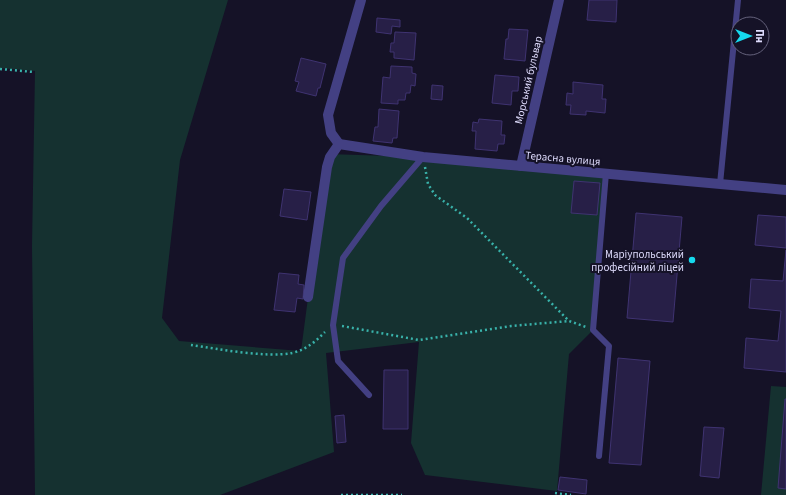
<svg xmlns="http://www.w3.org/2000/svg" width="786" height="495" font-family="'Source Sans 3',sans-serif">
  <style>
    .green { fill: #153130 }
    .building { fill: #271f47; stroke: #3f3371 }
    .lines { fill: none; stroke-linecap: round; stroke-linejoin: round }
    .path { stroke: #39b2aa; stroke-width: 2.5; stroke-dasharray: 2 3; stroke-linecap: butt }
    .service { stroke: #434083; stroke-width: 6 }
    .minor { stroke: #434083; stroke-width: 10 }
    .poi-dot { fill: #15d9ee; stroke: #151227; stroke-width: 1.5 }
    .labels { text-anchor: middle; stroke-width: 4; stroke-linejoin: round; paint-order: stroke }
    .street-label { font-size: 11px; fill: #dedbfc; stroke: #151227 }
    .poi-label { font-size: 11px; fill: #dedbfc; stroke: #151227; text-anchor: end }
  </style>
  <rect width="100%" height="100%" fill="#151227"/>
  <g class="green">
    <polygon points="0,0 228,0 180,160 162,318 179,341 301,351 327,154 423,157 606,173 593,330 569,354 557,491 425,475 411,443 419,342 326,353 334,452 220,495 35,495 32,246 35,71 0,68"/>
    <polygon points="771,386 786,387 786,495 761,495"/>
  </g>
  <g class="building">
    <polygon points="589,0 617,0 616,22 587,20"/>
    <polygon points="377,18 400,20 400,27 392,26 391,34 376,32"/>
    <polygon points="509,29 528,30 525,61 504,59 506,39 508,39"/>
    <polygon points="395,32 416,33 414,60 394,58 394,52 390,52 391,43 394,43"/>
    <polygon points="301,58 326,64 320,88 318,88 316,96 296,91 299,82 295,81"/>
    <polygon points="391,66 412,67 412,73 416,74 415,86 411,85 410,93 406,93 405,100 398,100 398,104 381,103 383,77 390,78"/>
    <polygon points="495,75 519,77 518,91 512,91 511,105 492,103"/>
    <polygon points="573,82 603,85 602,99 606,99 605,113 586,111 586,115 570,114 571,105 566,105 567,93 573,94"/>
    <polygon points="432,85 443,86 442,100 431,99"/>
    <polygon points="379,109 399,111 397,138 393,138 392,143 373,141 375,127 378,127"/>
    <polygon points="479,119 502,121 501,135 505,135 504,144 498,144 497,151 475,149 476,131 472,131 473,122 478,123"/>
    <polygon points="574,181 600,183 597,215 571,213"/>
    <polygon points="284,189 311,192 307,220 280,216"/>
    <polygon points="636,213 682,217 673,322 627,318"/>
    <polygon points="758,215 786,217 786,248 755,245"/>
    <polygon points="786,250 786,372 744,368 746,338 778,341 781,311 749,308 751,279 783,281"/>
    <polygon points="279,273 299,275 298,284 304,285 303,299 297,298 295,312 274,310"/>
    <polygon points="618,358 650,361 641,465 609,463"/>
    <polygon points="384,370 408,370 408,429 383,429"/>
    <polygon points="785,399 786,399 786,489 778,488"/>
    <polygon points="344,415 346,442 337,443 335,416"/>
    <polygon points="704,427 724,428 719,478 700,476"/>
    <polygon points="560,477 587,480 586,494 558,490"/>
  </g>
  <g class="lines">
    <g class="path">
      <polyline points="0,69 34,72"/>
      <polyline points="425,167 428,184 435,195 467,218 569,321 586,327"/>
      <polyline points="342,326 419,340 511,326 569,321"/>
      <path d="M 191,345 C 218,349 266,358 292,353 C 306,350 316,341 325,332"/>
      <polyline points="555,493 571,495"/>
      <polyline points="341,495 402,495"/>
    </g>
    <g class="service">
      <polyline points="720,184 738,0"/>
      <polyline points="369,395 338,361 333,325 343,258 381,206 423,157"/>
      <polyline points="599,456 609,346 593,330 606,173"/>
    </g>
    <g class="minor">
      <polyline points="339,144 331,133 328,115 361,0"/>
      <polyline points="521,166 559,0"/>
      <polyline points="308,297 327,167 330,157 339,144 423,157 786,190"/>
    </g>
  </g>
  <circle class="poi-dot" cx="692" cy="260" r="4"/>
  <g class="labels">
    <g class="street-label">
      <text transform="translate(528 80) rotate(-77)" y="4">Морський бульвар</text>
      <text transform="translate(563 158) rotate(5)" y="4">Терасна вулиця</text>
    </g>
    <g class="poi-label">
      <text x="684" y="258">Маріупольський<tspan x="684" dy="13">професійний ліцей</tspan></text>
    </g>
  </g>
  <g transform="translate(750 36) rotate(90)"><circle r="19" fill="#151227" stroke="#65627c"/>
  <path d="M0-3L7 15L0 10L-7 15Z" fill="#15d9ee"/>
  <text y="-6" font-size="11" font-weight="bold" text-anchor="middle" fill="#dedbfc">Пн</text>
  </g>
</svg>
